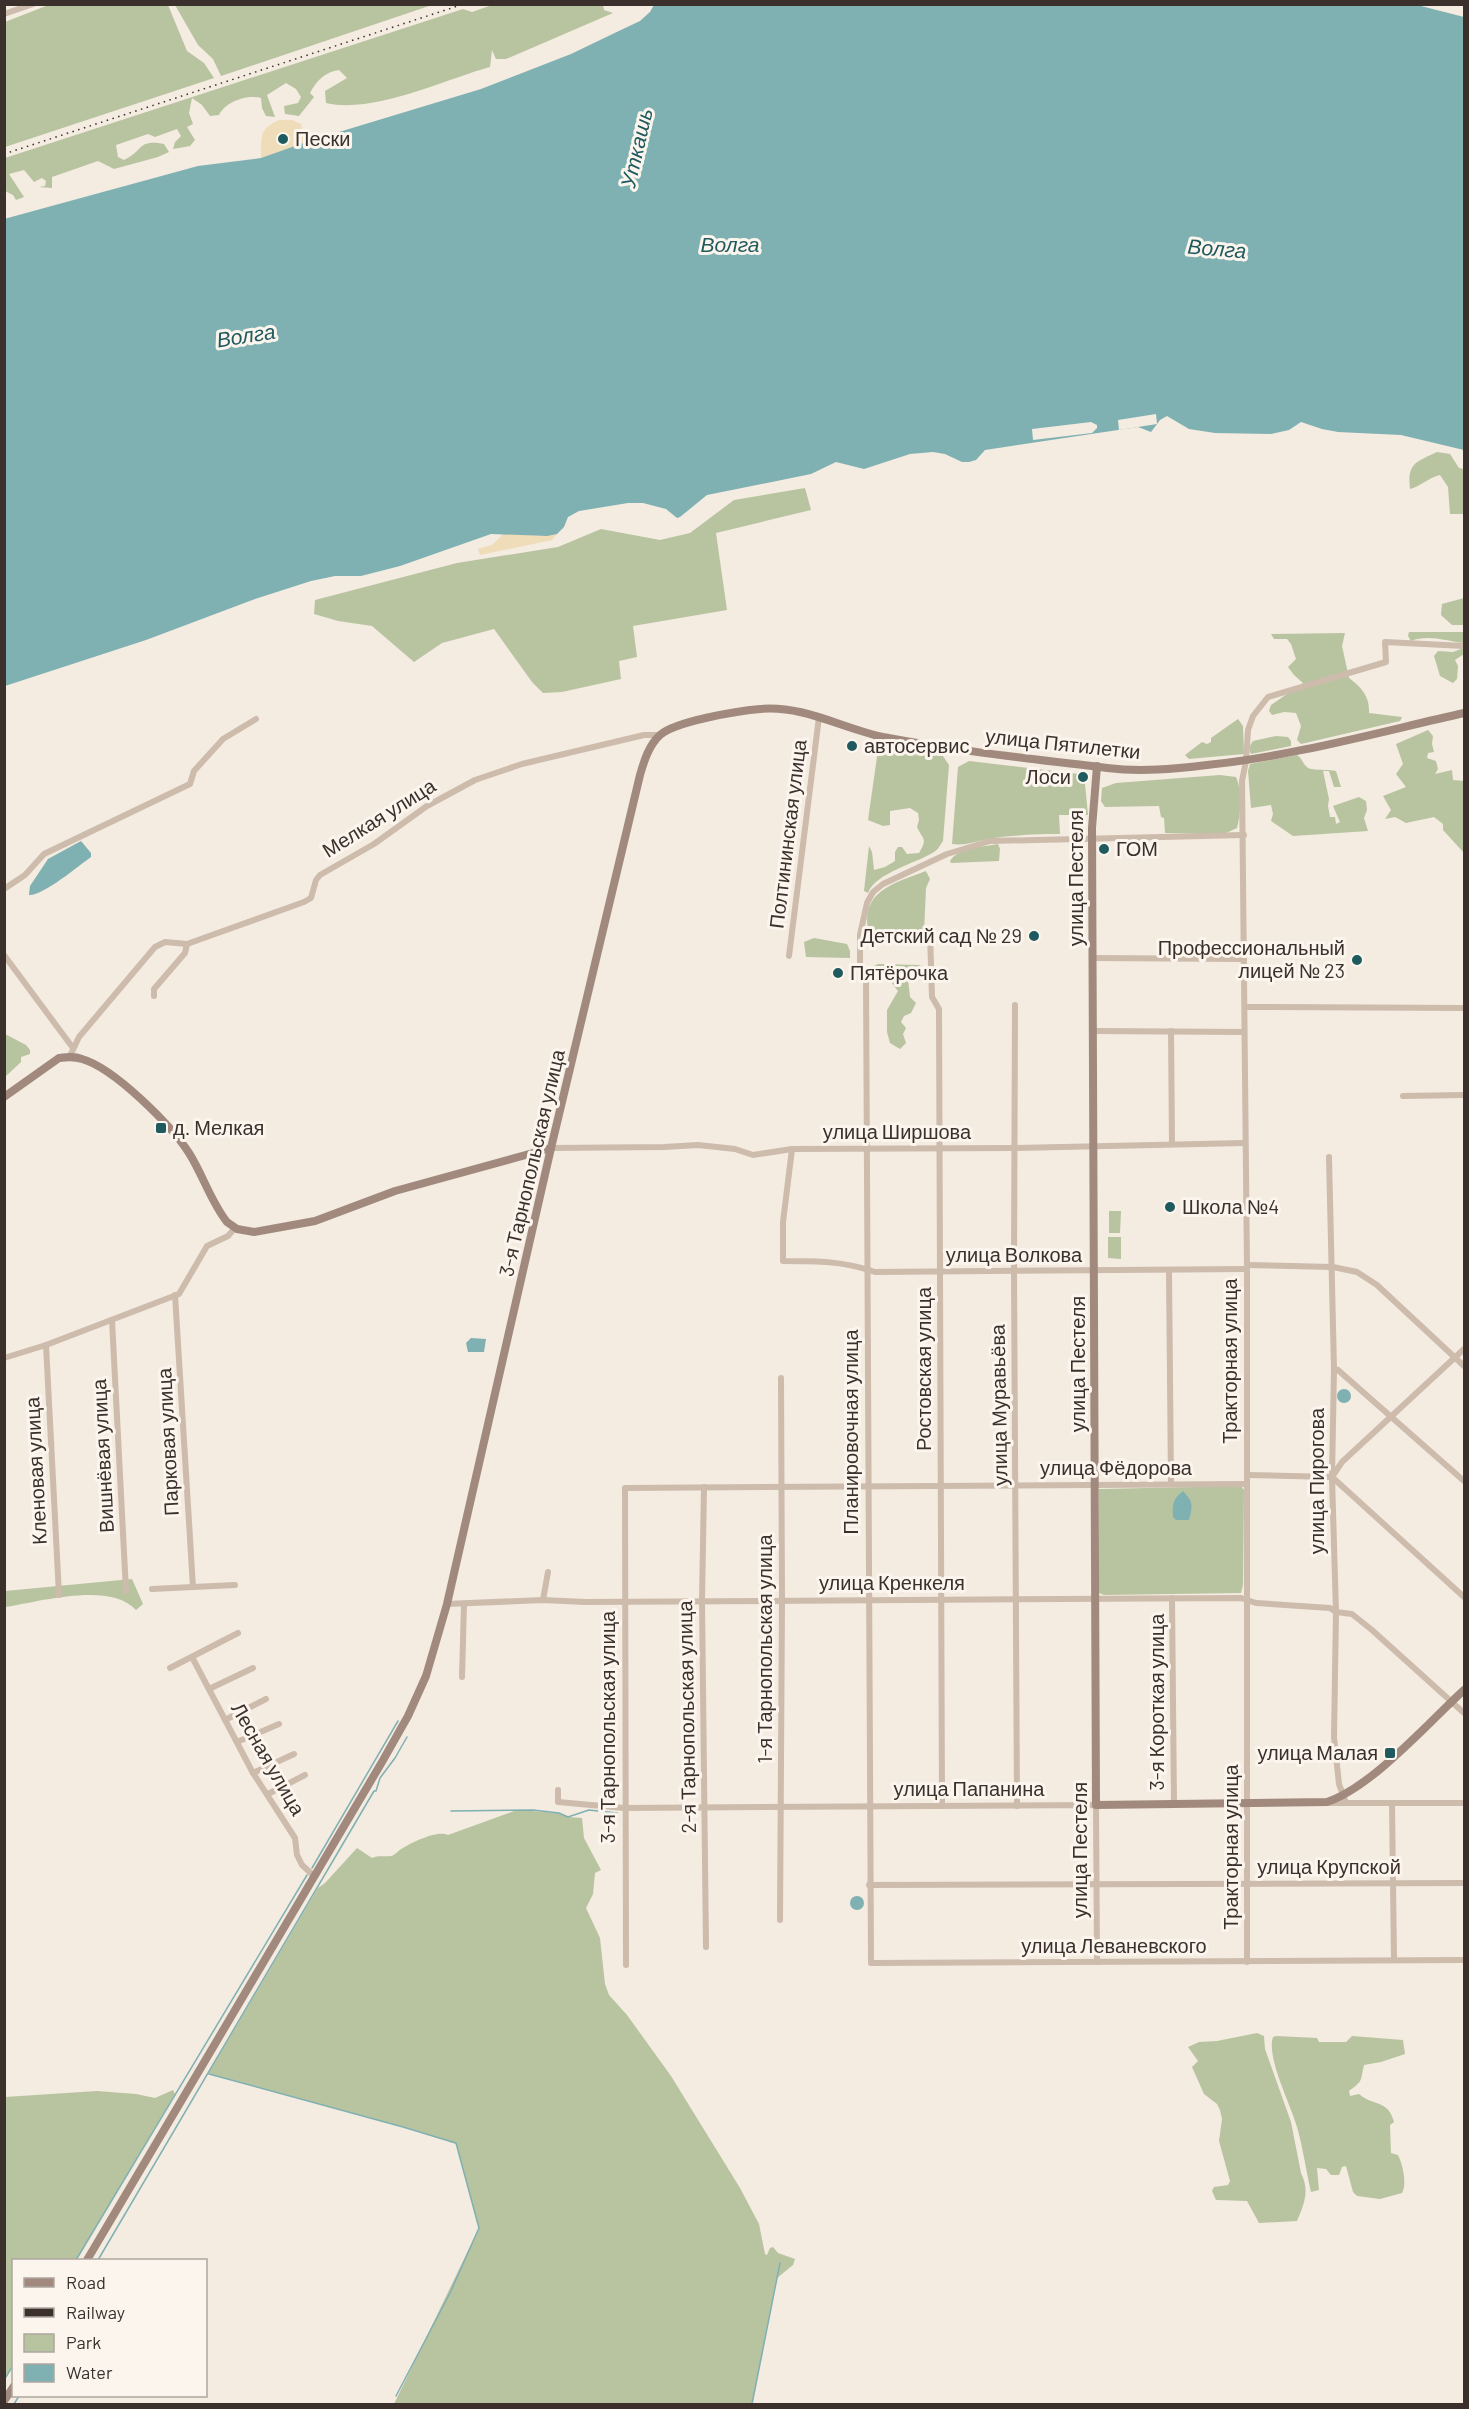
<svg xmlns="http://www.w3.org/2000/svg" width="1469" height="2409" font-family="Barlow,sans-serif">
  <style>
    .green { fill: #b8c4a0 }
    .sand { fill: #efdcb8 }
    .water { fill: #7fb0b2 }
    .pier { fill: #f4ebe1 }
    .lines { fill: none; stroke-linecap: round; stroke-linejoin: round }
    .stream { stroke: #7fb0b2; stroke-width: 1.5 }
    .street { stroke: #cdbbac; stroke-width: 6 }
    .secondary { stroke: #a18a7d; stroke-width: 8 }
    .rail { stroke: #3b302b; stroke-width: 1.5; stroke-dasharray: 1.5 4.5; stroke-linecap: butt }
    .poi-dot { fill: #1f5a5e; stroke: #fbf5ee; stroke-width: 2 }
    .labels { text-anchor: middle; stroke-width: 6; stroke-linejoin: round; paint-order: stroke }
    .poi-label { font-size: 20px; fill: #3b302b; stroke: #fbf5ee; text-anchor: start }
    .street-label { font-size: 20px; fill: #3b302b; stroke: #fbf5ee }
    .water-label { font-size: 21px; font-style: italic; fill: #1f5a5e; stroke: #fbf5ee }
  </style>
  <rect width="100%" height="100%" fill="#f4ebe1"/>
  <g class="green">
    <polygon points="51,4 168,5 187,51 204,63 214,78 5,147 5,22"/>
    <path d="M 495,4 L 603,5 L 604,10 L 613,13 L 506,59 L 496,59 L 492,50 L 490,67 C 443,80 374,114 326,103 L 325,91 L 347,78 L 339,70 C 325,72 316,81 310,93 L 314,97 L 299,116 L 285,114 L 284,106 L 298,103 L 301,97 L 296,89 L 286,83 L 267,95 L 275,117 L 266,116 L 262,108 L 261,98 C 247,94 225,102 219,115 L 210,116 L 202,105 L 192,98 L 189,113 L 193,124 L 187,127 L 195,140 L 190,146 L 173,149 L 175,142 L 181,136 L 177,129 L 155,137 L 148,134 L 116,145 L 118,157 L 124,160 C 144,151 137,139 164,144 L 169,152 L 158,157 L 114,169 L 98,161 L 52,177 L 52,188 L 39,187 L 45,186 L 46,181 L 42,178 L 34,182 L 24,170 L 9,174 L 24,197 L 16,200 L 13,195 L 5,191 L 5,158 L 463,9 L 472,12 Z"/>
    <polygon points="175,5 175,4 432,5 221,76 213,59 198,45"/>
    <path d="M 1437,452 L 1450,454 L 1459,468 L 1464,469 L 1464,514 L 1450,514 L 1448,487 L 1440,475 C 1428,478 1421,486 1410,489 C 1407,463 1416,462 1437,452 Z"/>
    <polygon points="805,488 811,510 716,533 727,610 633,626 637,657 619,661 621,679 562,692 543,693 532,682 494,629 442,643 414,662 372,626 338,621 314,614 315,600 457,563 558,547 601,529 660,540 690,533 734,500"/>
    <polygon points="1464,598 1464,625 1452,625 1441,615 1442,604"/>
    <path d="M 1409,632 L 1464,632 L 1464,643 C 1446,641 1428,634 1411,641 L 1408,636 Z"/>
    <path d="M 1345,633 L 1342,646 L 1349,678 C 1361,687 1370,696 1369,713 L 1402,717 L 1400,721 L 1301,744 L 1297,740 L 1301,726 L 1296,713 L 1284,712 L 1272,715 L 1269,711 L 1271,705 L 1303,683 L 1294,675 L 1288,667 L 1296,659 L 1291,644 L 1287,639 L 1274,639 L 1271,634 Z"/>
    <polygon points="1461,649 1464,649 1464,654 1455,660 1458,666 1457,679 1453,683 1440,676 1434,656 1438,651 1453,652"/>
    <polygon points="1238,719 1243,726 1244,754 1189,759 1185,755 1202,742 1207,744 1211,742 1211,738"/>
    <polygon points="1428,730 1433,736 1432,744 1434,752 1428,753 1427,758 1436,761 1438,769 1435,774 1452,770 1453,780 1464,781 1464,853 1443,830 1443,824 1434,817 1406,823 1395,817 1385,819 1391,810 1383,796 1406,787 1396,774 1403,764 1396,744"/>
    <path d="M 1276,736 L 1288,737 L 1291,741 L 1291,746 L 1251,754 C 1248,749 1250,745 1253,741 Z"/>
    <path d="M 878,750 L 943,756 L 949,765 L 943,841 C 940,845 938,850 934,852 C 917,863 875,873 868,893 L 864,891 L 869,846 L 872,852 L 874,870 L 885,867 L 895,861 L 895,852 L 898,847 L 902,847 L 907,854 L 919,853 C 928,838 923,840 917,827 L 919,820 L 918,813 L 910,808 L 890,811 L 890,825 L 883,826 L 868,820 Z"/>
    <path d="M 1297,755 C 1303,759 1302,763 1307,767 C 1310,771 1328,769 1336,771 L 1341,787 L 1334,787 L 1329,771 L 1323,771 L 1329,799 L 1328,806 L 1330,817 L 1335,817 L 1336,824 L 1340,822 L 1333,806 L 1359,797 L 1366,801 L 1367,810 L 1364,818 L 1368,831 L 1293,836 L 1271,821 L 1273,814 L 1271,805 L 1251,808 L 1248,771 L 1250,764 Z"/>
    <path d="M 969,761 L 1079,774 L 1085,784 L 1088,815 L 1059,815 L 1060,834 C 1038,834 1016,835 994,838 C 979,840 968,846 952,844 L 958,767 Z"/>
    <path d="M 1220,775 L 1236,777 C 1242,790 1241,814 1237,828 L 1224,834 L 1165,833 L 1164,818 L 1161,817 L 1159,806 L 1105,807 L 1101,801 L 1102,788 L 1116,783 Z"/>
    <path d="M 998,844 L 1000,849 L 999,861 L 951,863 L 950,861 C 959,847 983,847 998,844 Z"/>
    <path d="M 926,871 L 930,879 L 926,888 L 924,932 L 869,933 C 859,891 895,883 926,871 Z"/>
    <polygon points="814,938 847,944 850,951 850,958 806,957 804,942"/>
    <polygon points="878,964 919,965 924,967 926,973 908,979 910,997 916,1003 911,1013 904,1016 901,1022 906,1028 903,1034 906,1043 900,1049 890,1043 887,1032 887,1010 898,991 888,978 879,977 874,966"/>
    <polygon points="5,1034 26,1045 30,1050 30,1054 21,1057 21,1062 5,1077"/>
    <polygon points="1109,1211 1121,1211 1120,1233 1109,1233"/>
    <polygon points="1108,1237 1121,1237 1121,1259 1108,1258"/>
    <polygon points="1241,1486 1244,1490 1243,1585 1241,1593 1104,1595 1099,1593 1099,1489"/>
    <path d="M 132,1579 L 143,1604 L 136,1610 C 110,1581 39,1602 5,1607 L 5,1591 Z"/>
    <path d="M 517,1810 L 559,1813 L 568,1817 L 582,1818 L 584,1838 L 601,1870 L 595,1873 L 593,1894 L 586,1908 L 600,1938 L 605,1984 L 609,1995 L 627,2015 L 671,2076 L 740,2188 L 759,2224 L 765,2254 L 767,2255 L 770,2248 L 773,2247 L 778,2253 L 795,2259 L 793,2265 L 777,2278 L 752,2404 L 394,2404 L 479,2228 L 456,2144 L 403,2127 L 208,2074 L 318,1888 L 325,1883 L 357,1848 L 372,1858 C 379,1855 384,1857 391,1856 C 396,1855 398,1850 403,1848 C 413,1842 437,1830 448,1835 Z"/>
    <path d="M 1257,2033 L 1264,2036 L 1265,2049 L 1291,2122 L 1301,2173 C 1310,2191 1304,2204 1297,2221 L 1259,2223 L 1247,2201 L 1216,2200 L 1212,2191 L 1214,2187 L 1228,2185 L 1230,2181 L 1219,2141 L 1222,2119 L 1220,2110 L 1217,2104 L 1204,2094 L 1192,2067 L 1198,2061 L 1188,2047 L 1199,2042 L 1217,2041 Z"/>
    <path d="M 1276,2036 L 1317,2038 L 1319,2042 L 1346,2042 L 1352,2036 L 1403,2040 L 1405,2054 L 1381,2062 L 1364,2065 C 1360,2081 1364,2080 1349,2091 L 1350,2096 L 1359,2094 C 1374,2107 1388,2099 1394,2122 L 1390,2125 L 1391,2153 L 1398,2155 C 1403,2165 1407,2184 1402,2193 L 1380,2199 L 1357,2196 L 1353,2192 L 1346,2166 L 1342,2167 L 1339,2175 L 1331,2175 L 1326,2169 L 1317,2168 L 1319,2190 L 1311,2192 C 1306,2170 1303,2148 1297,2127 C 1291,2105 1266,2057 1273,2037 Z"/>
    <polygon points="173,2090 175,2094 76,2260 14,2260 13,2364 5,2380 5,2097 97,2091 136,2094 155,2098"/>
  </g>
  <g class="sand">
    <path d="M 279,120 L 292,120 L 301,124 L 306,142 L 261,158 C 262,138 258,129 279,120 Z"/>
    <polygon points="504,533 538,536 557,534 552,540 480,555 478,549 492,545"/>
  </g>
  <g class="water">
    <polygon points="654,5 1417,5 1464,17 1464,450 1401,435 1338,432 1322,429 1301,422 1289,430 1271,434 1215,433 1189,429 1167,416 1160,420 1151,432 1138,427 985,450 976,460 969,462 962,462 945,454 933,452 910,454 864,469 836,462 811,474 707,495 680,517 677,518 666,509 643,503 628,503 579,511 568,517 564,527 557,534 547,536 491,534 400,566 361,576 335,576 311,581 255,599 146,640 5,686 4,219 198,166 261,158 306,142 481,89 571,54 623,29 640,21 650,12"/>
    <path d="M 81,841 L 91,853 L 91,857 C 78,866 43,896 29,895 L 30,886 L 48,859 Z"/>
    <polygon points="471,1338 486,1339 484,1352 468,1352 466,1343"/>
    <circle cx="1344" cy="1396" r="7"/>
    <path d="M 1183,1491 C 1193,1502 1193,1505 1189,1520 L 1176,1520 L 1173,1517 C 1172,1504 1173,1499 1183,1491 Z"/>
    <circle cx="857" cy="1903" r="7"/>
  </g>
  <g class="pier">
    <polygon points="1156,414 1157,424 1119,430 1118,420"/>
    <polygon points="1091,422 1097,425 1097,428 1092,433 1033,440 1032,429"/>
  </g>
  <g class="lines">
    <g class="stream">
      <polyline points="451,1811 533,1810 559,1813 568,1817 589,1810 617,1813"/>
      <polyline points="312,1868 398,1721"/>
      <polyline points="209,2074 403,2127 456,2143 479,2228 450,2293 396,2396"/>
      <polyline points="76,2260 307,1875"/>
      <polyline points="98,2260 374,1791 376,1791 380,1778 395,1758 407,1737"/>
      <polyline points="4,2380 14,2364"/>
      <polyline points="14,2404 19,2396"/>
      <polyline points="752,2404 780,2263"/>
    </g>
    <g class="street">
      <polyline points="4,14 33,4"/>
      <polyline points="1244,835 990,841 947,854 883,884 873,892 867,903 860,935 860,963 866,976 871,1963 1464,1960"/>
      <polyline points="4,889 25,875 44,854 190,784 194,771 223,739 256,719"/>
      <polyline points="930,934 932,997 939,1009 942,1805"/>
      <polyline points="4,955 73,1048"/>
      <polyline points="789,956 819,717"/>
      <polyline points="1092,958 1244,959"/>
      <polyline points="154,996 154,989 185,953 187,944"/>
      <polyline points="1015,1005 1014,1271 1017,1806"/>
      <polyline points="1245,1007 1464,1008"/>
      <polyline points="1093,1031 1244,1032"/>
      <polyline points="1171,1031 1172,1144"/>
      <polyline points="70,1056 79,1037 155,947 165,942 187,944 304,902 311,898 316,880 320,875 374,844 427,806 475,780 522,764 644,735 660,735"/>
      <polyline points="1403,1096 1464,1095"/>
      <polyline points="551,1148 664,1147 698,1145 735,1149 753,1155 792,1149 1014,1148 1245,1143"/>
      <path d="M 792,1149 L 783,1222 L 783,1261 C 816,1261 844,1261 875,1272 L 1247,1269"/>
      <polyline points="1329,1157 1334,1369 1332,1477 1336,1612 1334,1737 1339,1784 1346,1803"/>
      <polyline points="1247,1265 1333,1267 1357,1272 1377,1285 1464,1366"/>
      <polyline points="1169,1271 1171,1484"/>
      <polyline points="175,1295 193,1587"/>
      <polyline points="112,1320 126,1591"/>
      <polyline points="46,1345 59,1595"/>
      <polyline points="4,1358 46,1345 179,1294 207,1246 228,1236 235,1228"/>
      <polyline points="1334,1369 1338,1370 1464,1481"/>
      <polyline points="1247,1475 1332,1477"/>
      <polyline points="1332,1477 1342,1462 1464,1349"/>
      <polyline points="1332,1477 1464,1597"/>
      <polyline points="704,1487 702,1601 706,1947"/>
      <polyline points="152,1589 235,1585"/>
      <polyline points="1172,1598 1174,1805"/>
      <polyline points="543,1600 548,1572"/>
      <polyline points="447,1604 543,1600 585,1602 1241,1598 1256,1603 1330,1608 1336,1612 1352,1614 1372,1630 1464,1713"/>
      <polyline points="192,1657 253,1773 295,1838 297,1855 302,1865 314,1876"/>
      <polyline points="170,1668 238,1633"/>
      <polyline points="462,1677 464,1604"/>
      <polyline points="209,1689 253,1668"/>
      <polyline points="225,1720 266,1699"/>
      <polyline points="237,1742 279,1724"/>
      <polyline points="253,1773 294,1754"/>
      <polyline points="558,1790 558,1802 624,1808 1096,1805 1097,1962"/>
      <polyline points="268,1794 305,1775"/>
      <polyline points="1327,1803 1464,1803"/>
      <polyline points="1392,1803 1394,1960"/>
      <polyline points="869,1885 1464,1883"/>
      <polyline points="780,1920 782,1601 781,1378"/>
      <polyline points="1247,1962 1247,1269 1242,781 1246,761 1248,730 1253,716 1268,697 1386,662 1385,642 1464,646"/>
      <polyline points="626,1965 625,1488 1247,1484"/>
    </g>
    <g class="secondary">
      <path d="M 1097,766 L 1092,828 L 1096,1805 L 1327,1802 C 1372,1787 1428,1723 1464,1690"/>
      <path d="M 4,1097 L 59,1058 C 67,1057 74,1056 82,1059 C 114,1068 171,1125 189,1153 C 203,1175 211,1202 227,1222 L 237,1229 L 254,1232 L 315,1221 L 395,1191 L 551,1148"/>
      <path d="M 87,2260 L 382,1762 L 408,1716 L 426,1676 L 447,1604 L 551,1148 L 640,775 C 644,761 649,745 660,735 C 676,721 738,711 760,709 C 804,705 841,728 883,737 C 957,751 1033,759 1107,768 C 1141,772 1174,769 1207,765 C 1294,756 1379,732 1464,713"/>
      <polyline points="4,2401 14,2386"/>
    </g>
    <polyline class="rail" points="4,154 464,4"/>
  </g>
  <g class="poi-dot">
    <circle cx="283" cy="139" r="6"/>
    <circle cx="852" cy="746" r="6"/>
    <circle cx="1083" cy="777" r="6"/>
    <circle cx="1104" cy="849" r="6"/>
    <circle cx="1034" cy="936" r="6"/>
    <circle cx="1357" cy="960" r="6"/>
    <circle cx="838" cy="973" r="6"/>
    <rect x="155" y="1122" width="12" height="12" rx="3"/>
    <circle cx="1170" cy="1207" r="6"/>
    <rect x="1384" y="1747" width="12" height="12" rx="3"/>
  </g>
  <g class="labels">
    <g class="poi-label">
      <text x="295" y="146">Пески</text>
      <text x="864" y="753">автосервис</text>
      <text x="1071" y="784" text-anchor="end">Лоси</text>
      <text x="1116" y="856">ГОМ</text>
      <text x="1022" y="943" text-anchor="end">Детский сад № 29</text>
      <text x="1345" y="955" text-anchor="end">Профессиональный<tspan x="1345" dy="23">лицей № 23</tspan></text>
      <text x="850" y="980">Пятёрочка</text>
      <text x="173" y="1135">д. Мелкая</text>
      <text x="1182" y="1214">Школа №4</text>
      <text x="1378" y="1760" text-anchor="end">улица Малая</text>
    </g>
    <g class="street-label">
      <text transform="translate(1063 744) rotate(6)" y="7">улица Пятилетки</text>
      <text transform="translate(379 818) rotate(-32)" y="7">Мелкая улица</text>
      <text transform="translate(788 834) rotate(-83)" y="7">Полтининская улица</text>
      <text transform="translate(1076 878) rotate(-90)" y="7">улица Пестеля</text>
      <text x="897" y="1139">улица Ширшова</text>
      <text transform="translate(532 1163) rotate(-77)" y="7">3-я Тарнопольская улица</text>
      <text x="1014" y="1262">улица Волкова</text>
      <text transform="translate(1230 1361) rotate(-90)" y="7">Тракторная улица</text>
      <text transform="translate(1078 1364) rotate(-90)" y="7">улица Пестеля</text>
      <text transform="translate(924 1369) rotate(-90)" y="7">Ростовская улица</text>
      <text transform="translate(999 1405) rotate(-91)" y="7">улица Муравьёва</text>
      <text transform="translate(851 1432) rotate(-90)" y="7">Планировочная улица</text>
      <text transform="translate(168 1442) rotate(-93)" y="7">Парковая улица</text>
      <text transform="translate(103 1456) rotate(-93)" y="7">Вишнёвая улица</text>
      <text x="1116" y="1475">улица Фёдорова</text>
      <text transform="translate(36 1471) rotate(-93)" y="7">Кленовая улица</text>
      <text transform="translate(1317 1481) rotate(-90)" y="7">улица Пирогова</text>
      <text x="892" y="1590">улица Кренкеля</text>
      <text transform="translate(765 1649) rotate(-90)" y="7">1-я Тарнопольская улица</text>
      <text transform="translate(1157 1702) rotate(-90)" y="7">3-я Короткая улица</text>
      <text transform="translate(687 1717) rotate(-91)" y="7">2-я Тарнопольская улица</text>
      <text transform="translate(608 1727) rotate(-90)" y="7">3-я Тарнопольская улица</text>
      <text transform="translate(268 1759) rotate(60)" y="7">Лесная улица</text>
      <text x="969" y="1796">улица Папанина</text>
      <text transform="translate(1231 1847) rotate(-90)" y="7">Тракторная улица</text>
      <text transform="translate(1080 1850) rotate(-90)" y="7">улица Пестеля</text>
      <text x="1329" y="1874">улица Крупской</text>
      <text x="1114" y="1953">улица Леваневского</text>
    </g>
    <g class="water-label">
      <text transform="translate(637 148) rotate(-77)" y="7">Уткашь</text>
      <text x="730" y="252">Волга</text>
      <text transform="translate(1217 249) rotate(5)" y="7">Волга</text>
      <text transform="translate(246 336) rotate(-9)" y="7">Волга</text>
    </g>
  </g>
  <rect width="1469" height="2409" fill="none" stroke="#3b302b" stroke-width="12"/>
  <rect x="12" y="2259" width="195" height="138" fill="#fbf5ee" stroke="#aea6a0" stroke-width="1.5"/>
  <rect x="24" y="2278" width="30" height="9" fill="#a18a7d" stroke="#aea6a0" stroke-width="1.5"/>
  <text x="66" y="2289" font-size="18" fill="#3b302b">Road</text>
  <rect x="24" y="2308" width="30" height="9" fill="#3b302b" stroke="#aea6a0" stroke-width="1.5"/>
  <text x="66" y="2319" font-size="18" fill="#3b302b">Railway</text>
  <rect x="24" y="2334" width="30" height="18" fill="#b8c4a0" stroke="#aea6a0" stroke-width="1.5"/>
  <text x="66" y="2349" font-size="18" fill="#3b302b">Park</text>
  <rect x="24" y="2364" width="30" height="18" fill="#7fb0b2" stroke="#aea6a0" stroke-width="1.5"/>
  <text x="66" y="2379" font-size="18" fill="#3b302b">Water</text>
</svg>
